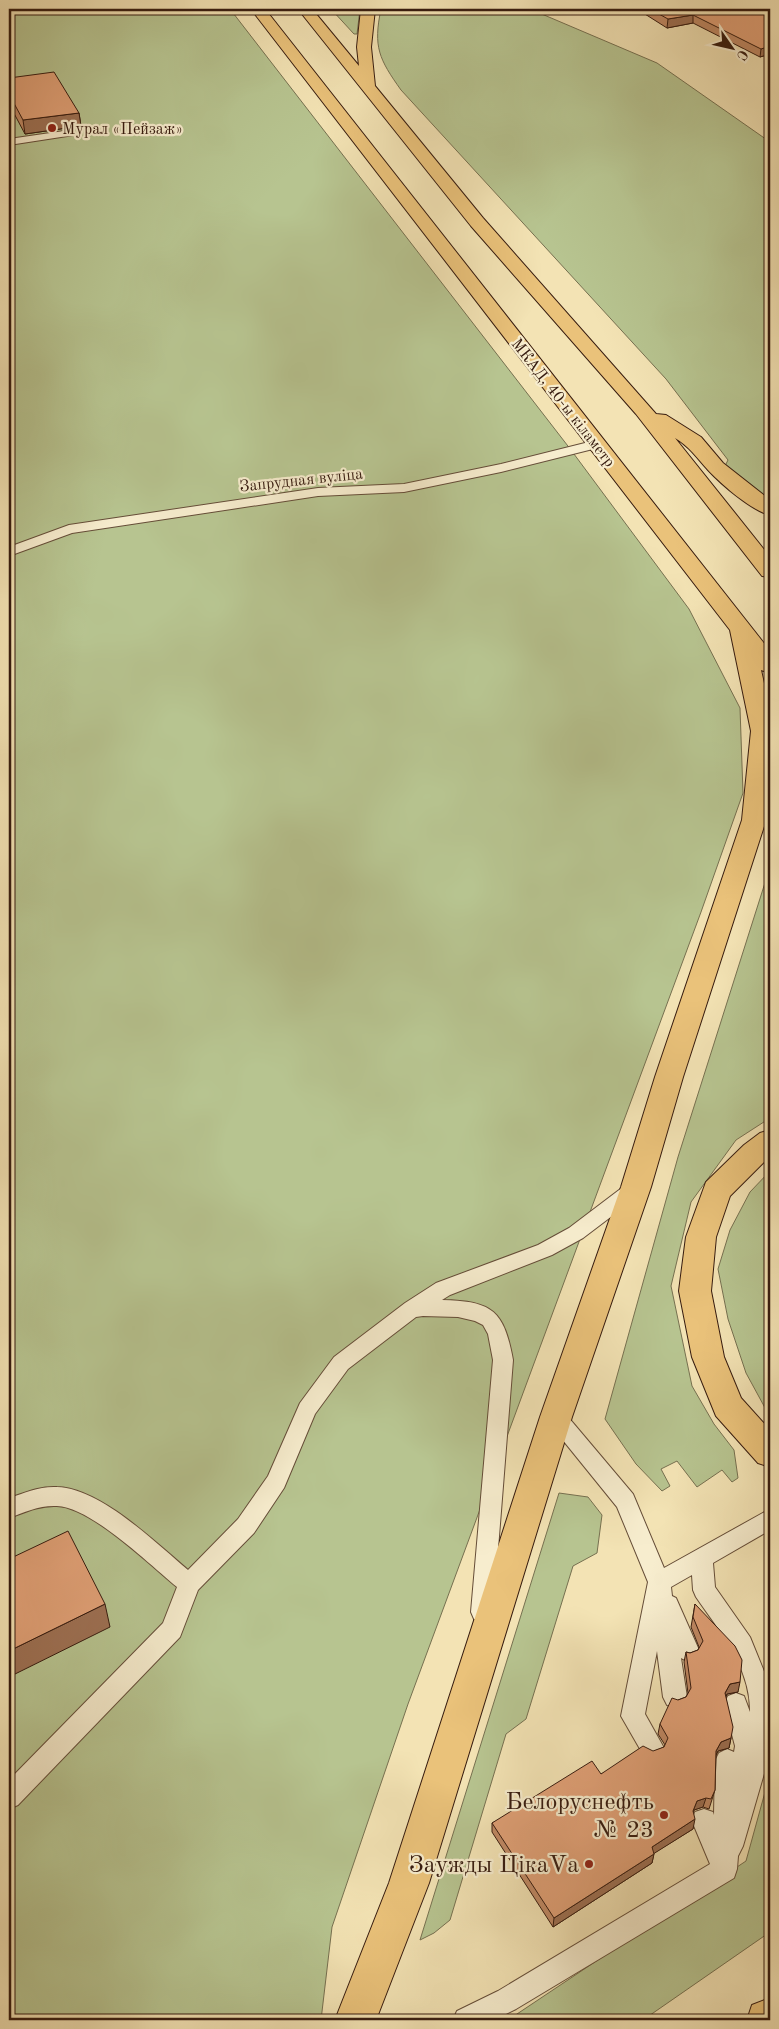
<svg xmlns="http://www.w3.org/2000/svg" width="779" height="2029" font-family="'Old Standard TT',serif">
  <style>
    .green { fill: #b7c490; stroke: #767050 }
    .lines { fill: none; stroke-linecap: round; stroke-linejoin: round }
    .service-casing { stroke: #654d38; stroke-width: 2 }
    .primary-casing { stroke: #361b0f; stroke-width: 2 }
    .trunk-casing { stroke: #361b0f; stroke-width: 2 }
    .service { fill: #f7edce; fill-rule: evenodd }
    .primary { fill: #eac27a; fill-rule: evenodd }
    .trunk { fill: #eac27a; fill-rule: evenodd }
    .wall { fill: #c18a65; stroke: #361b0f }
    .shaded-wall { fill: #9d7053; stroke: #361b0f }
    .building { fill: #e0a076; stroke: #361b0f }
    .poi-dot { fill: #8f2418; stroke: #f7edce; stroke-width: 2 }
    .labels { text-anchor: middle; stroke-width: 4.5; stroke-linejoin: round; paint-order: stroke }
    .far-poi-label { font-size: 16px; fill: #361b0f; stroke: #f7edce; text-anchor: start }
    .far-street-label { font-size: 16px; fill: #361b0f; stroke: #f7edce }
    .near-poi-label { font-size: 24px; fill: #361b0f; stroke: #f7edce; text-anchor: end }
  </style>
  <rect width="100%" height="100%" fill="#f3e3b4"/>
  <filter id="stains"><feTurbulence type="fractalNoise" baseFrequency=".004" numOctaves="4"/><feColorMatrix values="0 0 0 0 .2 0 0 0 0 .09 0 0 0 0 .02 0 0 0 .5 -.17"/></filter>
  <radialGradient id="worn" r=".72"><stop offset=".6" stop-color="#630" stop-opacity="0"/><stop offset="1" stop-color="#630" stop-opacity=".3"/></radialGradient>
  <g class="green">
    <polygon points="9,9 230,9 571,450 689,609 740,708 743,793 701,912 408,1704 332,1927 321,2020 9,2020"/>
    <polygon points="331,9 360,9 357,34 354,34"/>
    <path d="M 381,9 L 530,9 L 657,63 L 770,142 L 770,500 L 725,466 L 728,460 L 666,379 L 401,90 C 379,59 373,47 381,9 Z"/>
    <polygon points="770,867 770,1118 736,1140 691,1202 671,1286 692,1386 714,1424 734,1450 738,1478 732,1482 722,1470 697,1487 677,1461 661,1469 670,1486 662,1491 636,1464 605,1419 678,1157"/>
    <polygon points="770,1171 770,1417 746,1373 728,1319 718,1269 730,1230 750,1192"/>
    <polygon points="559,1493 588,1497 602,1515 597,1553 573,1566 526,1719 506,1734 450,1920 434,1933 420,1940"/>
    <polygon points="770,1774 770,1932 643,2020 508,2020 746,1861"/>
  </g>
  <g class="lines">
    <defs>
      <g id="service">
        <polygon points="71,130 74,131 74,135 9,145 9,139"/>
        <polygon points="597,440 601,441 603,444 601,447 501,472 404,492 318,496 72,533 9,556 9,547 69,525 318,488 404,484 501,464"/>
        <path d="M 634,1182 L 641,1184 L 644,1189 L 641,1194 L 583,1238 L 552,1255 L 450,1295 L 442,1300 C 493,1301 504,1311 513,1360 L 493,1612 L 490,1619 L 482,1622 L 474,1619 L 471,1612 L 493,1360 L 488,1334 L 483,1325 L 475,1321 L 458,1317 L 423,1316 L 416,1317 L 348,1369 L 315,1414 L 284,1488 L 254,1533 L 198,1590 L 180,1637 L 18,1805 L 9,1809 L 9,1780 L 163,1623 L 177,1587 C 150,1565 91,1507 57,1506 C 40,1505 25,1512 9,1518 L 9,1498 C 24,1493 40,1486 57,1487 C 100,1488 156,1543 188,1570 L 238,1519 L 268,1476 L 300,1403 L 334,1357 L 405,1303 L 436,1283 L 538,1245 L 569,1228 L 627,1184 Z"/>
        <path d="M 556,1408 L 563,1411 L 633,1494 L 664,1568 L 770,1509 L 770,1530 L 713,1563 L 715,1587 L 750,1637 L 770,1686 L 770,1753 L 743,1846 L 738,1856 L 737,1869 L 734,1878 L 516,2009 L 494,2020 L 453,2020 L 457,2011 L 498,1991 L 710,1864 L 692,1821 L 695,1812 L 704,1809 L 713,1812 L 714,1815 L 715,1761 L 719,1753 L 727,1749 L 734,1752 L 735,1746 L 724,1704 L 728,1696 L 736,1693 L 744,1696 L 750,1712 C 751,1668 720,1632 696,1597 L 693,1590 L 692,1575 L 671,1587 L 672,1596 L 676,1598 L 699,1650 L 695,1658 L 687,1661 L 681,1658 L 687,1697 L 683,1705 L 675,1708 L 667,1705 L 663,1697 L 657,1651 L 645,1714 L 664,1748 L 660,1756 L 652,1759 L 644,1756 L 621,1716 L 648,1582 L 617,1507 L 549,1423 L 546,1417 L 549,1411 Z"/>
      </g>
      <polygon id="primary" points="770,1998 770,2020 747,2020 752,2005"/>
      <g id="trunk">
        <polygon points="251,9 265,9 770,651 770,673 761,670 770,710 770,779 766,820 683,1077 651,1187 572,1417 429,1883 376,2020 335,2020 389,1883 540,1417 621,1187 655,1077 742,820 751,731 730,630"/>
        <path d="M 298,9 L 312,9 L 359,66 L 357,47 L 361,9 L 375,9 L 371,47 L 375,86 L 483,218 L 656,414 L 666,415 L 701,437 L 723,463 L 770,500 L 770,515 C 752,511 721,484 708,470 C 697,458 689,446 675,438 L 770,557 L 770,577 L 762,576 L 636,414 L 471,226 Z"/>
        <polygon points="770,1130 770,1156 730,1196 716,1237 711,1291 724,1357 741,1398 770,1430 770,1467 758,1463 716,1416 692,1357 679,1291 686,1237 706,1182 744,1145 760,1133"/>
      </g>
    </defs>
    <use href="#service" class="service-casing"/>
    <use href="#primary" class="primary-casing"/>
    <use href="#trunk" class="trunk-casing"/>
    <use href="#service" class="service"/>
    <use href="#primary" class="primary"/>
    <use href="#trunk" class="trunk"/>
  </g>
  <g class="wall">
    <polygon points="637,9 770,9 770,54 760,57 693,23 667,28"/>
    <polygon points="9,78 79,113 81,126 25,134 9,104"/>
    <polygon points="695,1604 738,1692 727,1694 726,1697 731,1738 729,1748 718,1751 716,1756 715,1790 709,1809 703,1807 694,1810 693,1813 693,1829 654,1853 652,1863 553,1927 492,1832 492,1823 601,1774 664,1747 665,1745 658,1734 660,1724 678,1700 686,1697 688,1693 684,1662 686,1652 690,1653 698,1650 699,1647 691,1627"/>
  </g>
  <g class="shaded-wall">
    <polygon points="693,15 693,23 667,28 668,19"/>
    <polygon points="770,46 770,54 760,57 761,49"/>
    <polygon points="79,113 81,126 25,134 23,120"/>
    <polygon points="105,1604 110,1627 9,1677 9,1651"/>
    <polygon points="740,1682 738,1692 727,1694 722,1703 725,1693 730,1684"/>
    <polygon points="731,1738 729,1748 718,1751 713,1760 716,1751 721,1742"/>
    <polygon points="706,1798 703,1807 694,1810 690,1820 693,1811 697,1801"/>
    <polygon points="695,1819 693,1829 650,1856 652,1847"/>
    <polygon points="654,1854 652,1863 553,1927 554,1918"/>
  </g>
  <g class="building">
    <polygon points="650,9 770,9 770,46 761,49 693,15 668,19"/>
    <polygon points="54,72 79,113 23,120 9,94 9,78"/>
    <polygon points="68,1531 105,1604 9,1651 9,1559"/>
    <polygon points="695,1604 735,1646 742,1660 740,1682 730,1684 725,1693 733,1727 731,1738 721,1742 716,1751 715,1790 711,1799 706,1798 697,1801 693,1811 695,1819 652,1847 654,1854 554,1918 492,1823 592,1761 601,1774 643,1746 653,1751 664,1747 668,1738 660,1724 672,1698 678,1700 686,1697 691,1688 686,1652 690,1653 698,1650 703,1641 693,1617"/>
  </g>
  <g class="poi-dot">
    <circle cx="52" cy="128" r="5"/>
    <circle cx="664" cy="1815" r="5"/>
    <circle cx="589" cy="1864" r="5"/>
  </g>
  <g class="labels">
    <g class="far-poi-label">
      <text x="62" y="134">Мурал «Пейзаж»</text>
    </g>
    <g class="far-street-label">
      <text transform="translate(564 402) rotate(52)" y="6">МКАД, 40-ы кіламетр</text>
      <text transform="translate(301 479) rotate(-6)" y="6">Запрудная вуліца</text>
    </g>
    <g class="near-poi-label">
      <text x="654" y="1809">Белоруснефть<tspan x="654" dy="28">№ 23</tspan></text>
      <text x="579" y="1872">Заужды ЦікаVа</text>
    </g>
  </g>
  <rect width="779" height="2029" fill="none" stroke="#f3e3b4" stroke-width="30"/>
  <rect x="10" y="10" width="759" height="2009" fill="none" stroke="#361b0f" stroke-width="2.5"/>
  <rect x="15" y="15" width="749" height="1999" fill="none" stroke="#361b0f"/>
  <g transform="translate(732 48) rotate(124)" stroke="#f7edce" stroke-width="4" paint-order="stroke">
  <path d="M0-4L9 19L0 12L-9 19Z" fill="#361b0f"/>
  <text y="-8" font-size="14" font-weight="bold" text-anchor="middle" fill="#361b0f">С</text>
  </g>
  <rect width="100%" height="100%" filter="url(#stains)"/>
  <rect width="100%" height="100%" fill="url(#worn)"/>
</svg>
